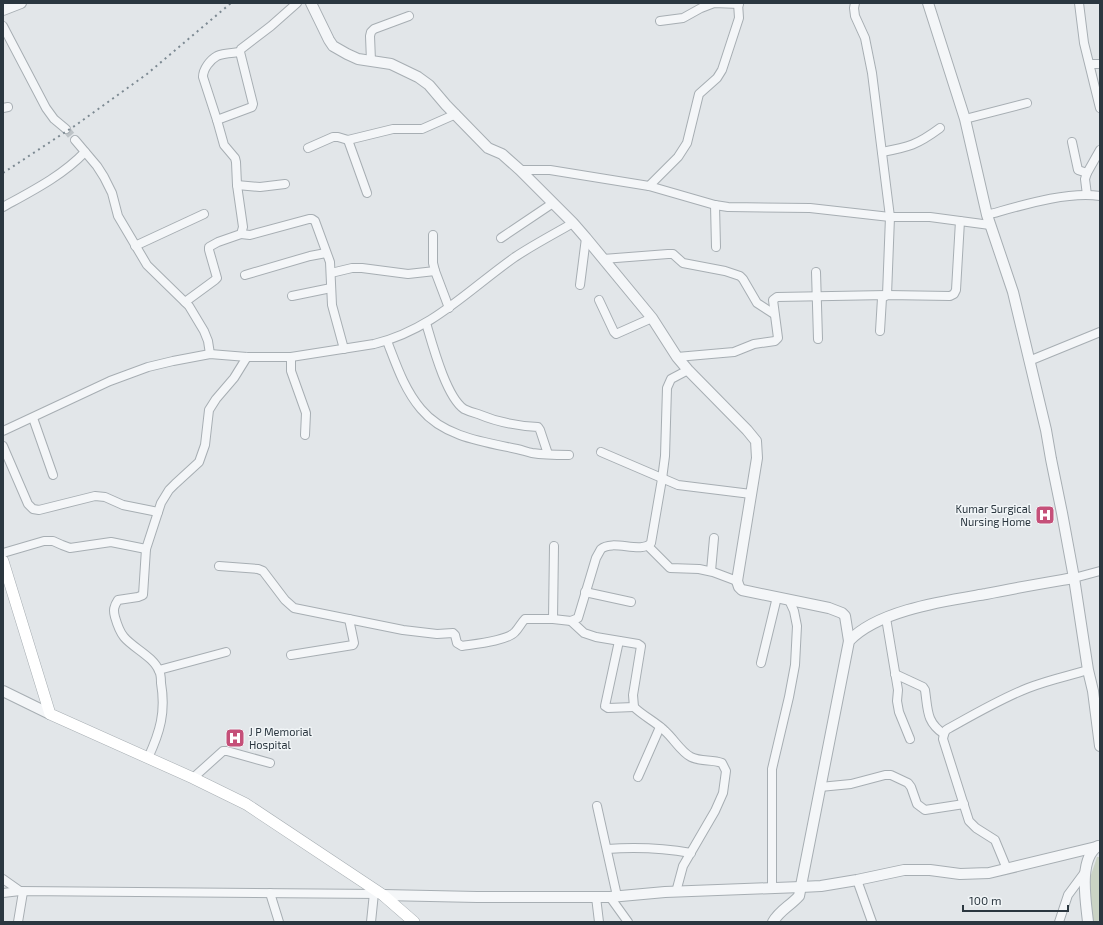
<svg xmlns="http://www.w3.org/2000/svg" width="1103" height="925" font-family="'Exo 2',sans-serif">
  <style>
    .green { fill: #cad3c4 }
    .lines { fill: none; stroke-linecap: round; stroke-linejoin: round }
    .minor-tunnel { stroke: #bdc3c7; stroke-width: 8; stroke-dasharray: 8 4; stroke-linecap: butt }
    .minor-casing { stroke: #a7aeb3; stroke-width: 10 }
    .tertiary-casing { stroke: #a7aeb3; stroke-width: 12 }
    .secondary-casing { stroke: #a7aeb3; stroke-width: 12 }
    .minor { stroke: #f4f6f8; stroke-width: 8 }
    .tertiary { stroke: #f4f6f8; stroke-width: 10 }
    .secondary { stroke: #fff; stroke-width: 11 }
    .rail { stroke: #7c8992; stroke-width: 2; stroke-dasharray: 2 4; stroke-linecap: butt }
    .labels { text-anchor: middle; stroke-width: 3; stroke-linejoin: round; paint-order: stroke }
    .poi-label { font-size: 11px; fill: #2b3740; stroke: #f1f5f7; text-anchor: end }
  </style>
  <rect width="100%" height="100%" fill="#e2e6e9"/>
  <polygon class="green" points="1097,857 1100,857 1100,922 1092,922 1089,881"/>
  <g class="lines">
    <polyline class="minor-tunnel" points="66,129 75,140"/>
    <defs>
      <g id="minor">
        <polyline points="855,3 854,8 855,16 865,38 872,73 890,217 887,295 882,298 880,331"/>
        <polyline points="1079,3 1084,43 1100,108"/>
        <polyline points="660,21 683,18 701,8 714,3 739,4"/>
        <polyline points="3,26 46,108 54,119 66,129"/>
        <polyline points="371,61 370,36 371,32 374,29 409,16"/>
        <polyline points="1090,64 1100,64"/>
        <polyline points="3,108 8,107"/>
        <polyline points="965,119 1027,103"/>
        <polyline points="217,120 252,107 253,104 240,52 241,49 271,26 297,3"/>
        <polyline points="75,140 97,166 104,177 112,193 118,216 147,265 189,306 204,331 208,341 210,354"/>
        <polyline points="348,140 367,193"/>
        <polyline points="1072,142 1078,170 1087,173"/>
        <polyline points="308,148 333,137 338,137 348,140 393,129 422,129 456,114"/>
        <path d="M 882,152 C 909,147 917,145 940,128"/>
        <polyline points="520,170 550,170 649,186 715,205 728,207 810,208 890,217 930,217 990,225"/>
        <polyline points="237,185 260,187 285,184"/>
        <polyline points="649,186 678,157 687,143 699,94 717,78 722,70 739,18 738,3"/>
        <polyline points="1087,195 1085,179 1087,173 1100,150"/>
        <polyline points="715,205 716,247"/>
        <path d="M 3,207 C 32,191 62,176 85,152"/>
        <path d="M 987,215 C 1020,206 1066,191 1100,196"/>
        <polyline points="241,234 250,235 309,219 312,219 315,221 330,262 332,305 344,349"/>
        <polyline points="433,235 433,263 435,271 449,308"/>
        <polyline points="501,238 553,203"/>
        <polyline points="135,246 204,214"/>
        <polyline points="603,259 668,254 673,254 683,263 725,271 740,276 743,279 757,303 774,314"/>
        <polyline points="816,272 818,339"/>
        <polyline points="331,273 352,268 362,268 408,274 435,271"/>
        <polyline points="245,275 310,256 326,253"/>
        <polyline points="580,285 586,238"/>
        <polyline points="292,296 331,288"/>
        <polyline points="599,300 614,332 616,334 652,318"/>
        <path d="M 185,302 L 215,280 L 217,278 L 209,250 L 209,247 L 218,242 L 241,234 L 243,227 L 237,185 L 236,162 L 235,158 L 224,145 L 217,120 L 203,77 C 203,69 210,60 217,56 C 223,53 233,53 240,52"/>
        <path d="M 426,323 C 432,343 446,397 464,409 C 468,411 474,413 478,414 C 497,422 517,426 538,427 L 540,430 L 548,454"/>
        <path d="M 387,341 C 396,364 404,389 421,409 C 444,437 484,442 517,449 C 522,450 527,452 532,453 C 544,455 557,455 569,455"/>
        <polyline points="291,357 291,371 306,413 305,435"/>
        <polyline points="677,357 734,352 754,344 775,341 778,338 773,300 777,297 887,295 950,296 954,294 956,290 960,221"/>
        <polyline points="1029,361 1100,332"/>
        <polyline points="33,418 53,475"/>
        <path d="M 3,431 L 110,381 L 148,367 L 173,361 L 210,354 L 247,357 L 291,357 L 374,344 C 432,330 468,290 515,257 C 533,245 554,234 573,223"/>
        <polyline points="3,446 28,504 33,509 39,510 95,496 105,497 123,505 158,512"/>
        <polyline points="601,452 678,485 751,494"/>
        <polyline points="648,546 670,568 699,569 713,572 737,581"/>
        <polyline points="3,553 44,541 53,541 62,545 70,548 111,542 146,549"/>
        <path d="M 219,566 L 258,569 L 263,571 L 285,600 L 294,608 L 403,630 L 437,634 L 453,633 L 455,635 L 457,643 L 462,646 C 475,644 507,641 515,632 C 519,628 521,623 525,619 L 553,619 L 571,621 L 578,618 L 596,558 L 601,549 C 613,539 641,554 651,543 L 662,479 L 665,456 L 667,388 L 671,379 L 688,370"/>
        <polyline points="711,571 714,538"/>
        <polyline points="1074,578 1100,571"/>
        <polyline points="585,592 631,602"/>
        <polyline points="886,618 898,690 897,701 899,712 910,739"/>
        <polyline points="553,619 554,546"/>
        <path d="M 571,621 L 584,633 L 596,637 L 638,644 L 641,646 L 633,695 L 634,707 C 643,716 656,722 665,731 C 674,739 681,752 691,757 C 701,762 712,759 722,763 L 726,771 L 723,793 L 715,811 L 683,866 L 676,892"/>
        <polyline points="619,641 605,706 608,708 634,707"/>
        <polyline points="291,655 353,645 354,643 349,619"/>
        <polyline points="761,663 777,597"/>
        <polyline points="159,670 226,652"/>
        <path d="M 895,674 L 923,687 L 925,690 C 928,710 926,722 944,734"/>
        <path d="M 148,758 C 160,732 166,712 161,683 C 161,679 161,674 159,671 C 154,657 133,648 124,637 C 119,631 117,624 115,617 C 113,610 114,606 118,600 L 138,597 L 143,595 L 146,549 L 161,503 L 169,490 L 175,484 L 199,462 L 205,445 L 209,410 L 216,399 L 234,378 L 247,357"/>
        <polyline points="638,777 660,727"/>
        <polyline points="193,778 223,751 227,751 270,763"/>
        <polyline points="820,787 851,784 885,775 891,775 908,783 911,787 917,804 925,810 964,804"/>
        <polyline points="597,806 617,896"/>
        <path d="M 607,849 C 635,847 663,848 691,853"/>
        <path d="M 1007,869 L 995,840 L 976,828 L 969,821 L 943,739 L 944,734 L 946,730 C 973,715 1000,699 1028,688 C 1048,680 1068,676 1088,670"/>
        <polyline points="3,879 20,891"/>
        <polyline points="857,880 872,922"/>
        <polyline points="772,888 772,769 789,697 795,665 797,626 794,611 789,600"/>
        <polyline points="3,893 20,891 380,894"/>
        <polyline points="270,893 279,922"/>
        <polyline points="596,897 599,922"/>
        <polyline points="610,897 628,922"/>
        <polyline points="18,922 23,892"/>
        <polyline points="371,922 374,893"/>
        <polyline points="1059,922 1068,895 1085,872"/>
      </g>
      <g id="tertiary">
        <polyline points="311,3 329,40 333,46 347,54 358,59 391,64 418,77 429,85 446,105 488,148 502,154 520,170 573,223 586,238 652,318 677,357 688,370 747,430 756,441 757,458 737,581 739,587 742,590 829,608 842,613 845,616 849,641"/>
        <polyline points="928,3 965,119 987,215 1013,292 1046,430 1051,459 1062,513 1074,578 1088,670 1093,691 1100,746"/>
        <polyline points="3,10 21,3"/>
        <polyline points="3,691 50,714"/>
        <polyline points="383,895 477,897 610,897 665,892 801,887 821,886 857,880 904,870 930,870 960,874 989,873 1096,847"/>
        <path d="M 773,922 C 779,911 790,906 799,896 L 849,641 C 878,610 945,601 986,594 C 1015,588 1045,583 1074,578"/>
        <path d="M 1088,922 C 1086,902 1078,859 1098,846"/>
      </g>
      <polyline id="secondary" points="3,561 50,714 193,778 246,804 383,895 414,922"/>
    </defs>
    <use href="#minor" class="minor-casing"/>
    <use href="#tertiary" class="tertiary-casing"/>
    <use href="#secondary" class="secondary-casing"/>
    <use href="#minor" class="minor"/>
    <use href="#tertiary" class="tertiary"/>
    <use href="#secondary" class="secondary"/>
    <polyline class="rail" points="3,173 76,125 147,74 231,3"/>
  </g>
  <defs>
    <symbol id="hospital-square" viewBox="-11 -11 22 22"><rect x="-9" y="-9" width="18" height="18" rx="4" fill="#c55079" stroke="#f1f5f7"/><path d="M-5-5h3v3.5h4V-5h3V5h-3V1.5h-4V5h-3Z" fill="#fff"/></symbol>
  </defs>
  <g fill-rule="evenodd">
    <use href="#hospital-square" x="1034" y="504" width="22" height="22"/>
    <use href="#hospital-square" x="224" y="727" width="22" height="22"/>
  </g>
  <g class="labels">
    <g class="poi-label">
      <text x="1031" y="513">Kumar Surgical<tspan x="1031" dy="13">Nursing Home</tspan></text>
      <text x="249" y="736" text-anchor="start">J P Memorial<tspan x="249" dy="13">Hospital</tspan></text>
    </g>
  </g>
  <rect width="1103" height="925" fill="none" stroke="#2b3740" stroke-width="8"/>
  <path d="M963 905v6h105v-6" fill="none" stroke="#2b3740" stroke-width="2"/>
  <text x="969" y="905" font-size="12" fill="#2b3740" stroke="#f1f5f7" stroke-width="3" paint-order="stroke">100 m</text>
</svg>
